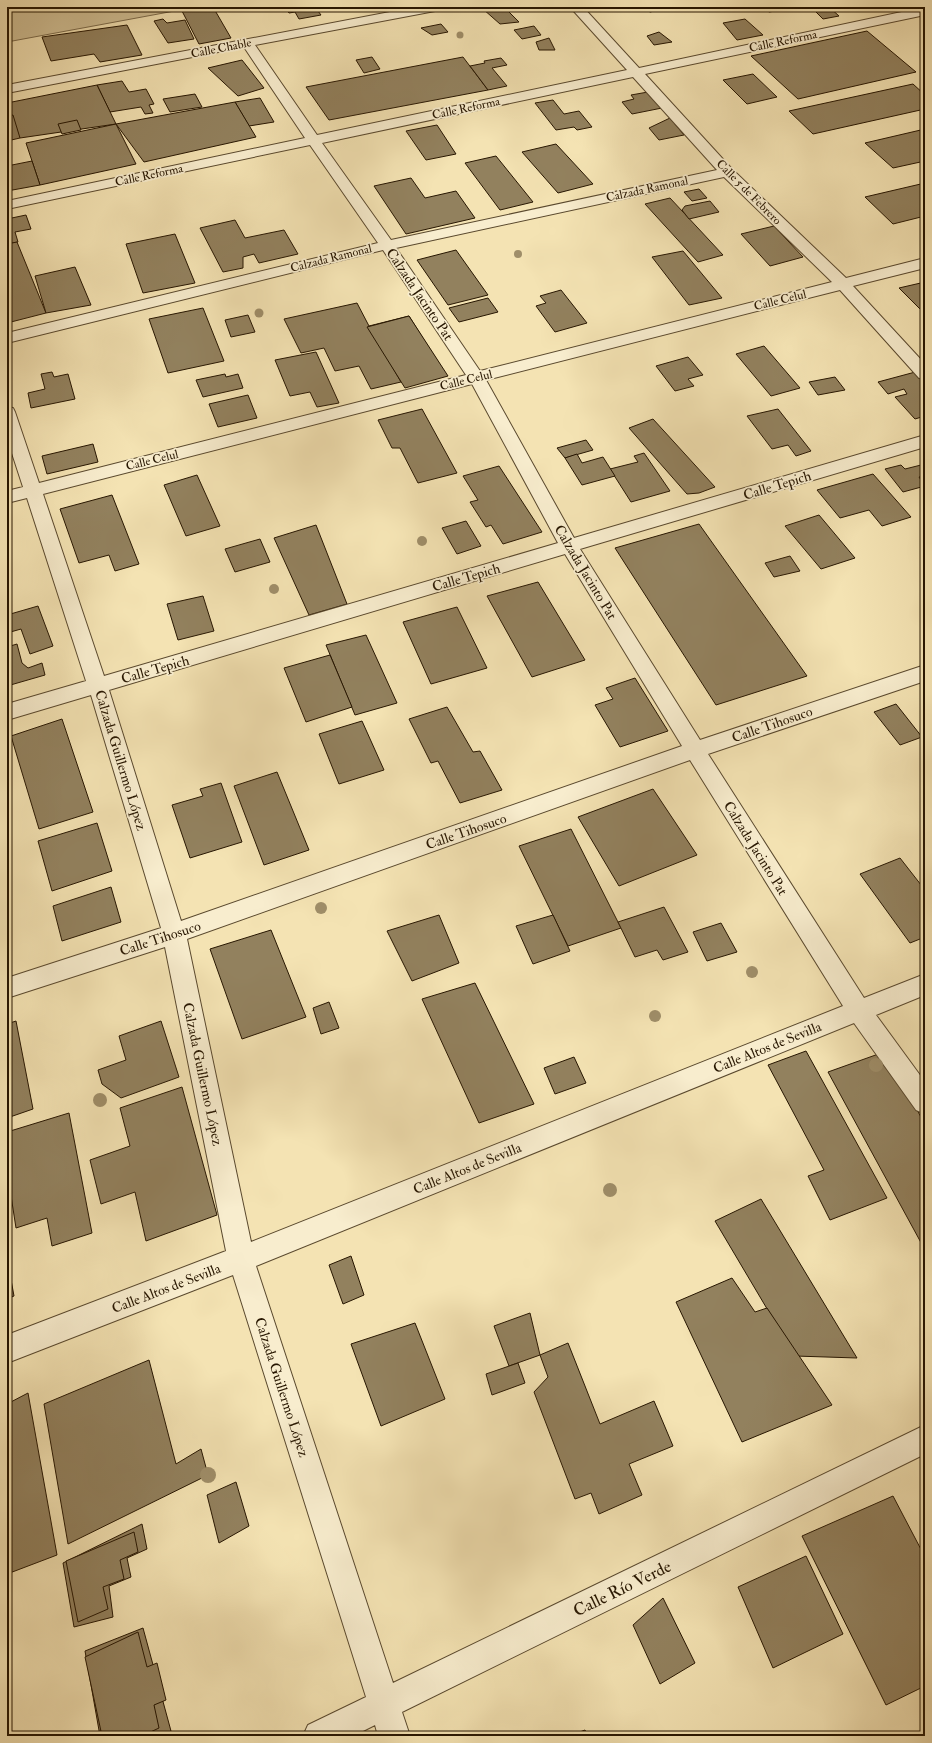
<svg xmlns="http://www.w3.org/2000/svg" width="932" height="1743" font-family="'IM FELL Double Pica',serif">
  <style>
    .green { fill: #d1c095; stroke: #7c6b4b }
    .building { fill: #92815e; stroke: #271601 }
    .lines { fill: none; stroke-linecap: round; stroke-linejoin: round }
    .street-casing { stroke: #5a492e; stroke-width: 2 }
    .street { fill: #f8edce; fill-rule: evenodd }
    .tree { fill: #9f8e69 }
    .labels { text-anchor: middle; stroke-width: 3.5; stroke-linejoin: round; paint-order: stroke }
    .far-street-label { font-size: 12px; fill: #271601; stroke: #f8edce }
    .street-label { font-size: 14px; fill: #271601; stroke: #f8edce }
    .near-street-label { font-size: 17px; fill: #271601; stroke: #f8edce }
  </style>
  <rect width="100%" height="100%" fill="#f4e3b3"/>
  <filter id="stains"><feTurbulence type="fractalNoise" baseFrequency=".005" numOctaves="4"/><feColorMatrix values="0 0 0 0 .2 0 0 0 0 .09 0 0 0 0 .02 0 0 0 .5 -.17"/></filter>
  <radialGradient id="worn" r=".72"><stop offset=".6" stop-color="#630" stop-opacity="0"/><stop offset="1" stop-color="#630" stop-opacity=".3"/></radialGradient>
  <polygon class="green" points="7,7 196,7 7,42"/>
  <g class="building">
    <polygon points="202,7 213,7 231,38 199,44 182,11"/>
    <polygon points="284,7 315,7 321,15 299,19 295,12 289,13"/>
    <polygon points="495,7 504,7 519,22 500,24 483,9"/>
    <polygon points="643,7 671,7 650,12"/>
    <polygon points="763,7 793,7 794,8 769,12"/>
    <polygon points="811,7 829,7 839,16 823,19"/>
    <polygon points="163,19 167,23 185,20 194,39 168,43 154,21"/>
    <polygon points="745,19 763,35 737,40 723,23"/>
    <polygon points="441,24 448,32 432,35 421,28"/>
    <polygon points="127,25 142,55 100,62 94,54 51,61 42,37"/>
    <polygon points="534,26 541,35 522,39 514,30"/>
    <polygon points="867,31 916,72 798,99 751,56"/>
    <polygon points="659,32 672,42 654,45 647,36"/>
    <polygon points="549,38 555,50 539,50 536,42"/>
    <polygon points="372,57 380,69 364,73 356,60"/>
    <polygon points="463,57 488,90 329,120 306,87"/>
    <polygon points="501,58 507,65 492,68 507,86 488,90 470,66 485,63 484,61"/>
    <polygon points="242,60 264,88 238,96 208,68"/>
    <polygon points="753,74 777,97 747,104 723,80"/>
    <polygon points="122,81 129,92 146,89 154,104 149,105 153,113 145,114 141,107 110,112 97,85"/>
    <polygon points="913,84 925,95 925,109 813,134 789,111"/>
    <polygon points="97,85 116,124 20,138 7,124 7,103"/>
    <polygon points="648,92 662,108 632,114 622,102 634,99 631,95"/>
    <polygon points="195,94 202,107 170,112 163,99"/>
    <polygon points="260,98 274,122 249,126 235,102"/>
    <polygon points="553,100 564,114 579,111 592,127 577,130 574,127 556,130 535,103"/>
    <polygon points="235,102 256,137 144,162 116,124"/>
    <polygon points="13,115 20,138 7,141 7,116"/>
    <polygon points="670,118 684,135 659,140 649,128"/>
    <polygon points="77,120 81,130 62,134 58,124"/>
    <polygon points="116,124 136,164 40,185 26,143"/>
    <polygon points="437,125 456,154 426,160 406,131"/>
    <polygon points="925,129 925,161 893,168 865,143"/>
    <polygon points="556,144 593,184 558,193 522,152"/>
    <polygon points="496,156 533,202 500,210 465,163"/>
    <polygon points="32,161 40,185 7,191 7,166"/>
    <polygon points="411,178 425,198 456,191 475,218 406,234 374,186"/>
    <polygon points="925,183 925,216 893,224 865,197"/>
    <polygon points="699,189 707,198 692,201 684,192"/>
    <polygon points="670,198 723,255 698,262 645,204"/>
    <polygon points="710,201 719,212 689,219 682,210 685,206"/>
    <polygon points="26,215 31,229 15,232 18,242 7,244 7,219"/>
    <polygon points="235,220 245,238 284,230 298,254 259,263 254,254 243,257 243,268 223,272 200,228"/>
    <polygon points="774,226 803,257 770,266 741,234"/>
    <polygon points="175,234 195,283 143,293 126,244"/>
    <polygon points="17,242 46,313 7,323 7,244"/>
    <polygon points="456,250 488,295 448,305 417,260"/>
    <polygon points="683,251 722,298 689,305 652,257"/>
    <polygon points="75,267 91,305 46,313 35,276"/>
    <polygon points="925,282 925,314 899,288"/>
    <polygon points="561,290 587,323 555,332 536,306 546,303 540,296"/>
    <polygon points="488,298 498,312 459,322 449,308"/>
    <polygon points="357,303 369,326 401,382 371,389 359,366 335,371 324,348 301,353 284,319"/>
    <polygon points="203,308 224,361 168,373 149,319"/>
    <polygon points="248,315 255,332 231,337 225,320"/>
    <polygon points="409,316 444,372 409,381 385,340 401,336 398,331 376,337 369,326"/>
    <polygon points="409,316 448,376 405,388 367,327"/>
    <polygon points="764,346 800,388 771,396 736,354"/>
    <polygon points="316,352 339,403 317,407 310,392 290,396 275,360"/>
    <polygon points="688,357 703,375 688,379 694,386 675,391 656,366"/>
    <polygon points="919,371 925,377 925,416 915,419 895,397 907,394 904,389 888,394 878,382"/>
    <polygon points="52,372 54,377 68,374 75,399 31,408 28,393 45,389 41,374"/>
    <polygon points="225,374 226,377 238,374 243,388 203,397 196,380"/>
    <polygon points="835,377 845,390 818,395 809,382"/>
    <polygon points="248,395 257,418 218,427 209,404"/>
    <polygon points="422,409 457,473 418,483 400,448 392,448 378,420"/>
    <polygon points="778,409 811,451 796,456 788,445 772,449 747,416"/>
    <polygon points="653,419 715,487 699,493 687,494 629,428"/>
    <polygon points="586,440 593,450 565,458 557,448"/>
    <polygon points="93,444 98,462 47,474 42,456"/>
    <polygon points="644,453 670,491 631,502 610,469 638,462 634,456"/>
    <polygon points="577,454 582,463 603,457 615,476 582,485 565,458"/>
    <polygon points="925,464 925,475 919,477 925,486 903,492 885,469 901,465 905,469"/>
    <polygon points="499,466 542,532 503,544 491,525 486,527 470,502 478,500 463,476"/>
    <polygon points="873,474 911,517 882,526 869,510 840,518 817,490"/>
    <polygon points="197,475 220,526 186,536 164,485"/>
    <polygon points="112,495 139,564 115,571 109,555 79,563 60,509"/>
    <polygon points="819,515 855,558 821,569 785,526"/>
    <polygon points="466,521 481,546 457,554 442,528"/>
    <polygon points="699,524 807,676 716,705 615,548"/>
    <polygon points="316,525 347,604 309,615 274,538"/>
    <polygon points="260,539 270,562 235,572 225,549"/>
    <polygon points="790,556 800,571 774,577 765,563"/>
    <polygon points="538,582 585,660 532,677 487,596"/>
    <polygon points="203,596 214,631 178,640 167,604"/>
    <polygon points="38,606 53,646 30,654 21,629 7,633 7,615"/>
    <polygon points="457,607 487,668 431,684 403,622"/>
    <polygon points="366,635 397,703 355,715 326,645"/>
    <polygon points="17,644 22,663 28,668 42,663 45,675 7,686 7,647"/>
    <polygon points="330,655 352,707 306,722 284,668"/>
    <polygon points="635,678 668,731 620,747 595,705 613,699 606,688"/>
    <polygon points="896,704 922,737 900,745 874,712"/>
    <polygon points="447,707 473,752 480,751 502,790 460,803 438,761 431,763 409,719"/>
    <polygon points="62,719 93,812 39,829 11,736"/>
    <polygon points="362,721 384,770 339,784 319,734"/>
    <polygon points="277,772 309,850 264,865 234,786"/>
    <polygon points="221,783 242,842 190,858 172,805 203,796 200,789"/>
    <polygon points="653,789 697,855 619,886 578,817"/>
    <polygon points="97,823 112,871 52,891 38,841"/>
    <polygon points="571,829 621,928 568,946 519,846"/>
    <polygon points="900,858 925,890 925,937 910,943 860,874"/>
    <polygon points="111,887 121,922 62,941 53,906"/>
    <polygon points="664,907 688,952 663,960 657,950 635,957 618,922"/>
    <polygon points="439,915 459,963 412,981 387,931"/>
    <polygon points="553,915 570,951 533,964 516,926"/>
    <polygon points="721,923 737,952 707,961 693,932"/>
    <polygon points="271,930 306,1017 242,1039 210,949"/>
    <polygon points="475,983 534,1104 479,1123 422,999"/>
    <polygon points="329,1002 339,1028 321,1034 313,1008"/>
    <polygon points="16,1021 33,1109 7,1118 7,1024"/>
    <polygon points="161,1021 179,1077 121,1098 102,1084 98,1070 126,1060 119,1036"/>
    <polygon points="806,1051 887,1198 830,1220 808,1176 824,1170 768,1065"/>
    <polygon points="884,1052 925,1124 925,1250 828,1072"/>
    <polygon points="574,1057 586,1083 555,1094 544,1068"/>
    <polygon points="182,1087 217,1215 146,1241 135,1192 101,1204 90,1160 130,1146 120,1108"/>
    <polygon points="69,1113 92,1233 52,1246 47,1218 16,1228 7,1170 7,1132"/>
    <polygon points="761,1199 857,1358 795,1356 715,1221"/>
    <polygon points="351,1256 364,1295 343,1304 329,1265"/>
    <polygon points="7,1258 14,1296 7,1299"/>
    <polygon points="732,1278 755,1312 767,1308 832,1405 742,1442 676,1302"/>
    <polygon points="530,1313 540,1355 509,1366 494,1326"/>
    <polygon points="415,1323 445,1399 381,1426 351,1344"/>
    <polygon points="568,1343 600,1424 654,1401 673,1446 629,1464 642,1495 599,1514 591,1493 575,1499 534,1392 548,1377 540,1355"/>
    <polygon points="149,1360 176,1464 201,1449 208,1475 68,1544 44,1404"/>
    <polygon points="518,1363 525,1383 492,1395 486,1374"/>
    <polygon points="28,1393 57,1555 7,1574 7,1404"/>
    <polygon points="236,1482 249,1526 219,1543 207,1495"/>
    <polygon points="893,1496 925,1557 925,1686 886,1705 802,1536"/>
    <polygon points="142,1524 147,1549 127,1558 131,1577 109,1586 113,1617 74,1627 63,1563"/>
    <polygon points="134,1532 138,1552 120,1560 124,1579 103,1587 108,1609 78,1622 66,1561"/>
    <polygon points="806,1556 843,1634 773,1668 738,1587"/>
    <polygon points="663,1598 695,1663 660,1684 633,1625"/>
    <polygon points="143,1628 171,1731 159,1736 100,1736 85,1651"/>
    <polygon points="138,1632 147,1667 157,1663 166,1700 154,1705 159,1728 142,1736 102,1736 85,1657"/>
    <polygon points="585,1730 588,1736 569,1736"/>
  </g>
  <g class="lines">
    <defs>
      <path id="street" d="M 416,7 L 441,7 L 439,10 L 435,11 L 255,45 L 317,135 L 627,70 L 570,7 L 583,7 L 639,68 L 925,7 L 925,15 L 645,74 L 732,169 L 846,278 L 925,258 L 925,268 L 853,286 L 925,364 L 925,379 L 919,378 L 840,290 L 486,380 L 574,538 L 925,435 L 925,447 L 580,549 L 700,740 L 925,665 L 925,681 L 708,754 L 864,998 L 925,974 L 925,995 L 876,1015 L 925,1082 L 925,1114 L 916,1110 L 854,1023 L 256,1266 L 393,1683 L 925,1425 L 925,1454 L 402,1712 L 410,1736 L 378,1736 L 375,1725 L 353,1736 L 303,1736 L 308,1725 L 366,1697 L 233,1275 L 7,1363 L 7,1335 L 226,1251 L 165,947 L 7,998 L 7,978 L 161,928 L 91,695 L 7,720 L 7,704 L 86,681 L 27,498 L 7,503 L 7,491 L 23,487 L 7,438 L 7,407 L 13,408 L 15,412 L 39,483 L 466,375 L 383,250 L 7,343 L 7,333 L 378,243 L 310,145 L 7,209 L 7,201 L 305,138 L 244,47 L 7,93 L 7,85 ZM 633,77 L 717,170 L 391,240 L 322,143 ZM 724,177 L 832,282 L 480,371 L 396,248 ZM 472,384 L 558,543 L 104,676 L 43,494 ZM 565,554 L 682,746 L 181,921 L 109,690 ZM 690,760 L 843,1006 L 251,1242 L 187,939 Z"/>
    </defs>
    <use href="#street" class="street-casing"/>
    <use href="#street" class="street"/>
  </g>
  <g class="tree">
    <circle cx="460" cy="35" r="3.5"/>
    <circle cx="518" cy="254" r="4"/>
    <circle cx="259" cy="313" r="4.5"/>
    <circle cx="422" cy="541" r="5"/>
    <circle cx="274" cy="589" r="5"/>
    <circle cx="321" cy="908" r="6"/>
    <circle cx="752" cy="972" r="6"/>
    <circle cx="655" cy="1016" r="6"/>
    <circle cx="876" cy="1065" r="7"/>
    <circle cx="100" cy="1100" r="7"/>
    <circle cx="610" cy="1190" r="7"/>
    <circle cx="208" cy="1475" r="8"/>
  </g>
  <g class="labels">
    <g class="far-street-label">
      <text transform="translate(783 41) rotate(-12)" y="4">Calle Reforma</text>
      <text transform="translate(221 48) rotate(-11)" y="4">Calle Chable</text>
      <text transform="translate(466 108) rotate(-12)" y="4">Calle Reforma</text>
      <text transform="translate(149 175) rotate(-12)" y="4">Calle Reforma</text>
      <text transform="translate(647 189) rotate(-12)" y="4">Calzada Ramonal</text>
      <text transform="translate(749 192) rotate(45)" y="4">Calle 5 de Febrero</text>
      <text transform="translate(331 258) rotate(-14)" y="4">Calzada Ramonal</text>
      <text transform="translate(780 300) rotate(-14)" y="4">Calle Celul</text>
      <text transform="translate(466 380) rotate(-14)" y="4">Calle Celul</text>
      <text transform="translate(152 460) rotate(-14)" y="4">Calle Celul</text>
    </g>
    <g class="street-label">
      <text transform="translate(420 294) rotate(56)" y="5">Calzada Jacinto Pat</text>
      <text transform="translate(777 485) rotate(-17)" y="5">Calle Tepich</text>
      <text transform="translate(586 572) rotate(59)" y="5">Calzada Jacinto Pat</text>
      <text transform="translate(466 577) rotate(-16)" y="5">Calle Tepich</text>
      <text transform="translate(155 669) rotate(-16)" y="5">Calle Tepich</text>
      <text transform="translate(772 724) rotate(-19)" y="5">Calle Tihosuco</text>
      <text transform="translate(121 760) rotate(73)" y="5">Calzada Guillermo López</text>
      <text transform="translate(466 831) rotate(-19)" y="5">Calle Tihosuco</text>
      <text transform="translate(756 848) rotate(58)" y="5">Calzada Jacinto Pat</text>
      <text transform="translate(160 938) rotate(-18)" y="5">Calle Tihosuco</text>
      <text transform="translate(767 1047) rotate(-22)" y="5">Calle Altos de Sevilla</text>
      <text transform="translate(203 1074) rotate(78)" y="5">Calzada Guillermo López</text>
      <text transform="translate(467 1168) rotate(-22)" y="5">Calle Altos de Sevilla</text>
      <text transform="translate(166 1288) rotate(-21)" y="5">Calle Altos de Sevilla</text>
      <text transform="translate(282 1387) rotate(72)" y="5">Calzada Guillermo López</text>
    </g>
    <g class="near-street-label">
      <text transform="translate(622 1588) rotate(-26)" y="6">Calle Río Verde</text>
    </g>
  </g>
  <rect width="932" height="1743" fill="none" stroke="#f4e3b3" stroke-width="24"/>
  <rect x="8" y="8" width="916" height="1727" fill="none" stroke="#271601" stroke-width="2"/>
  <rect x="12" y="12" width="908" height="1719" fill="none" stroke="#271601"/>
  <rect width="100%" height="100%" filter="url(#stains)"/>
  <rect width="100%" height="100%" fill="url(#worn)"/>
</svg>
